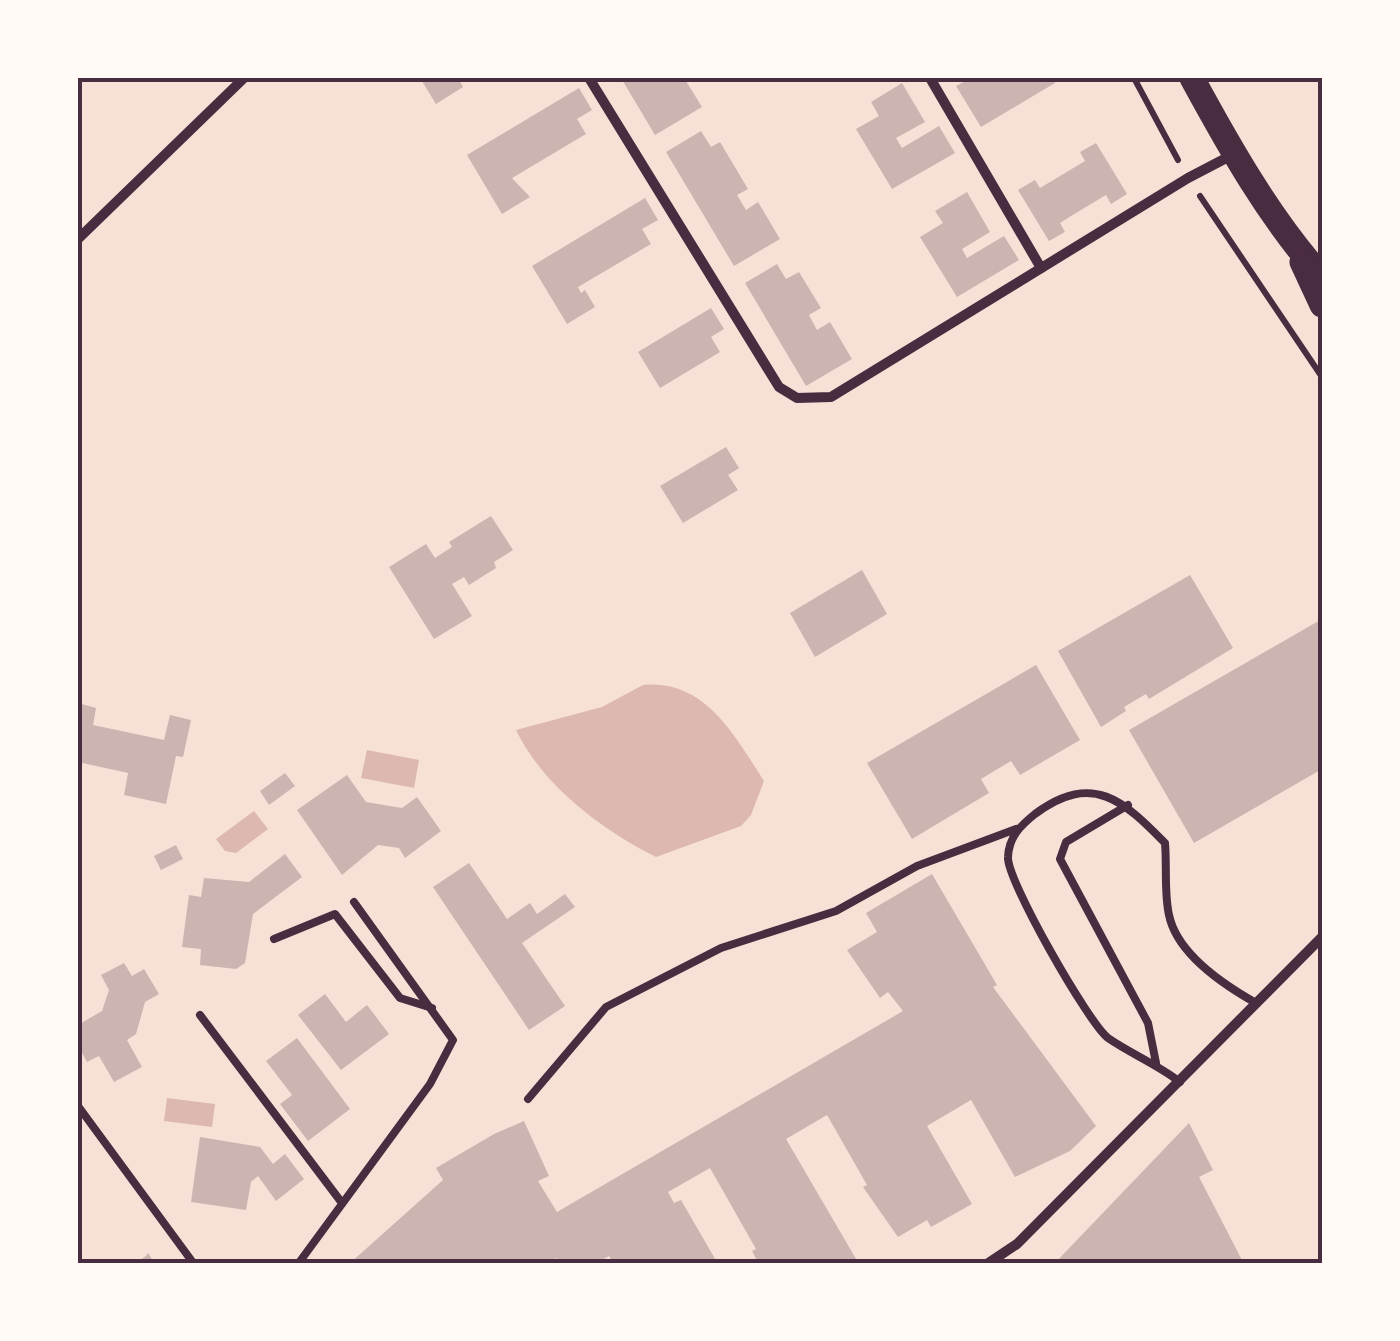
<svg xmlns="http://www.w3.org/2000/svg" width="1400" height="1341" font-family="'Asap Condensed',sans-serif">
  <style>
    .water { fill: #dcb8b0 }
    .building { fill: #ccb4b1 }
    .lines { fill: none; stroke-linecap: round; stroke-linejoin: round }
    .path { stroke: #4a2c40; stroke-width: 6 }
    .service { stroke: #4a2c40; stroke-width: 8 }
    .minor { stroke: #4a2c40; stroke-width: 10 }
    .primary { stroke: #4a2c40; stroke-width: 25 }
    .neatline { fill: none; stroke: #4a2c40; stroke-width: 4 }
  </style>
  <rect width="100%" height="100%" fill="#f7e1d7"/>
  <g class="water">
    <path d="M 643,685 C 705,679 734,735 764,781 L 751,815 L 741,826 L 656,857 C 602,830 543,786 516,730 L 602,707 Z"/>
    <polygon points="367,750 419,760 414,788 361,778"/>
    <polygon points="254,811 268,829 236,853 225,851 216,839"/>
    <polygon points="167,1098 215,1104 212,1127 164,1121"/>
  </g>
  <g class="building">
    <polygon points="420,78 458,78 463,87 436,104"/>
    <polygon points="621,78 684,78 702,107 655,135"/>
    <polygon points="971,78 1052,78 1055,83 981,127 956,86"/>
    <polygon points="902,83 925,122 896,138 902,148 939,126 955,153 892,189 856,129 879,116 871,102"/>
    <polygon points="579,88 592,110 577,119 586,134 512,178 530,197 502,214 467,155"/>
    <polygon points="701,131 711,147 720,142 748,189 737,195 746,210 758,202 780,239 734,266 666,152"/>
    <polygon points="1096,143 1127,194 1111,204 1106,195 1071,216 1060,223 1065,232 1049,241 1018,190 1035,180 1040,188 1085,161 1080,152"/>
    <polygon points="967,192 990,232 962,249 967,258 1004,236 1019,260 957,297 920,237 943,223 935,211"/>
    <polygon points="645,198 658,220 642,229 651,244 578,287 581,293 585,290 595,307 567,324 532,266"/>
    <polygon points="777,264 786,279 799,272 821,308 809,315 817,330 830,322 852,359 806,386 745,283"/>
    <polygon points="711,308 724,329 711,337 720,352 660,388 638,352"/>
    <polygon points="726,447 739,468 728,475 738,490 683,523 660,486"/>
    <polygon points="491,516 513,550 494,562 496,568 469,585 464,577 452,584 472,616 434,639 389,567 426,544 435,558 452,547 449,542"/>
    <polygon points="862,570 887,614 815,657 790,613"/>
    <polygon points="1190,575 1233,648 1149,699 1146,694 1124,707 1126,711 1101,727 1058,651"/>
    <polygon points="1322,619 1322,769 1194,843 1129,730"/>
    <polygon points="1036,665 1080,740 1020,775 1011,761 981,779 989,793 912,839 867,763"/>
    <polygon points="78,703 96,708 93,725 164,740 170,715 191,720 183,757 176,756 166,804 124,795 128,773 78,762"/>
    <polygon points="285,773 295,786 269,805 260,791"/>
    <polygon points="347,775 366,802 402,808 417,797 441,831 405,858 399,848 378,845 342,875 297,810"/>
    <polygon points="176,845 183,859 161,870 154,856"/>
    <polygon points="285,854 302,877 253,914 245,963 236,969 200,965 201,949 182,947 189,895 201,897 204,878 249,882"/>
    <polygon points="469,863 507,919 530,903 537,914 565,894 575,907 522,943 565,1006 529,1030 433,887"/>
    <polygon points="932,874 997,985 993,987 1096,1126 1070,1151 1015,1177 971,1100 927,1126 972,1204 931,1227 927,1220 898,1237 863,1187 867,1185 827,1115 786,1139 859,1264 759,1264 752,1251 756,1249 710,1168 668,1192 674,1203 681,1200 718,1264 614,1264 609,1256 595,1264 559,1264 556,1258 545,1264 349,1264 443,1180 436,1168 494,1134 524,1121 549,1176 538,1181 557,1212 903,1011 888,992 880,998 847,950 877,932 866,913"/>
    <polygon points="124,963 132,976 144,969 159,994 145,1002 136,1034 127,1040 142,1067 114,1082 99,1056 87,1062 78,1045 78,1025 102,1011 109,990 101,975"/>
    <polygon points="325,994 346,1022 367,1005 389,1034 341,1070 298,1015"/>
    <polygon points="297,1038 350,1109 308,1141 280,1104 292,1095 266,1061"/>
    <polygon points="1189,1123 1213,1170 1199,1177 1244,1264 1054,1264"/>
    <polygon points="200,1137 260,1147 273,1164 285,1154 304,1179 276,1201 258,1176 251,1182 246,1210 191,1202"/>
    <polygon points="148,1253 155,1264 134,1264 146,1256"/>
  </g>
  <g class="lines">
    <g class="path">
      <polyline points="1134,78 1178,160"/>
      <polyline points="1200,196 1322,377"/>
    </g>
    <g class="service">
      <polyline points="1128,805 1066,842 1060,859 1148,1023 1156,1063"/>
      <polyline points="274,939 335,914 400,998 432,1008"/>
      <polyline points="200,1015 342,1203"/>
      <path d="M 1180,1082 C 1157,1064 1131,1054 1108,1038 C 1089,1024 1006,879 1008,857 C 1009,837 1020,826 1035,814 C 1092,771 1124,801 1165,843 C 1167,866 1164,893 1169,915 C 1177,954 1224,985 1256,1003"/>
      <polyline points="528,1099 606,1007 721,948 836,911 917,866 1016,829"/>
      <polyline points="78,1106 194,1264"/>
      <polyline points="298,1264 430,1084 453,1040 354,902"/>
    </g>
    <g class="minor">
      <polyline points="589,78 779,387 797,398 831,397 1188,178 1234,154"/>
      <polyline points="930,78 1041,268"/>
      <polyline points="78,239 244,78"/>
      <polyline points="987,1264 1017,1244 1322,937"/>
    </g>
    <g class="primary">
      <path d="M 1192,78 C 1230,148 1269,217 1322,277"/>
      <polyline points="1302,262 1322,305"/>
    </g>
  </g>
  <rect width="1400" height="1341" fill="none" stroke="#fffaf5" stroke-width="160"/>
  <rect x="80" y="80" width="1240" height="1181" class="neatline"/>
</svg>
